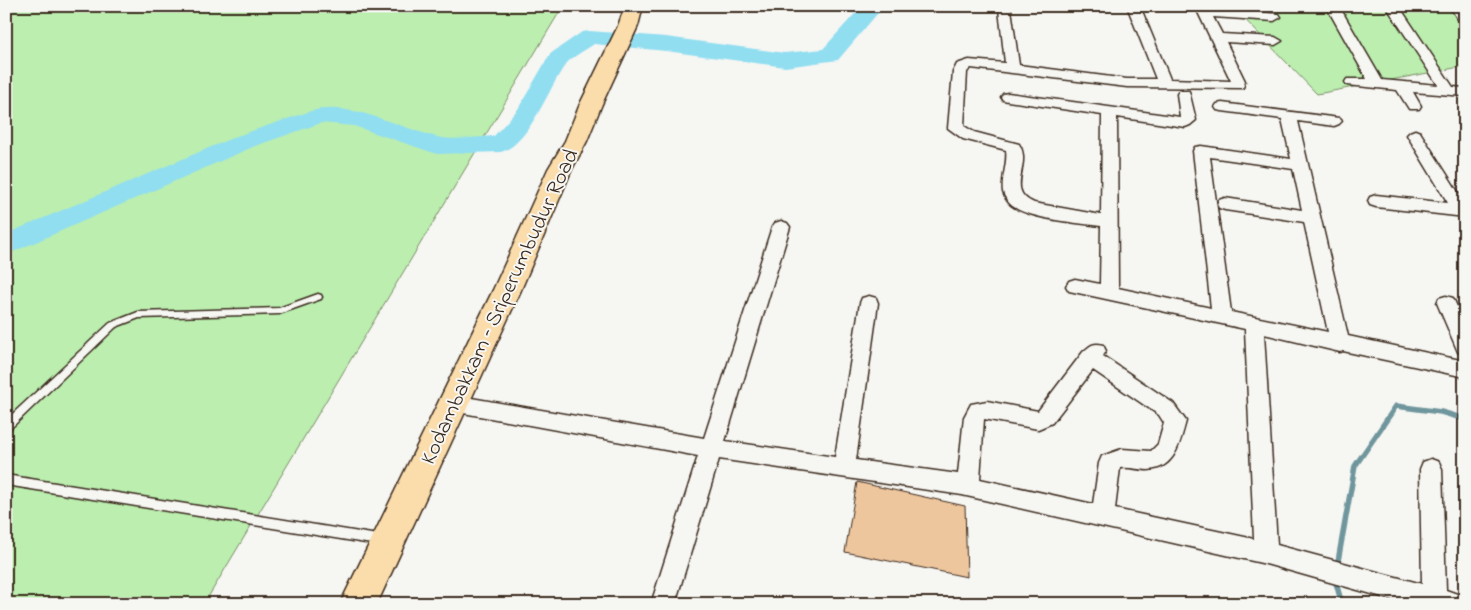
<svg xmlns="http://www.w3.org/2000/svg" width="1471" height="610" font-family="'Indie Flower',sans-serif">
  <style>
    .green { fill: #bbeeaf; stroke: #7b8c66 }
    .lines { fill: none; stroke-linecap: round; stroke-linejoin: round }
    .stream { stroke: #6f969d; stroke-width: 5.5 }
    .river { fill: #91def1; fill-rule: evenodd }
    .building { fill: #eec69d; stroke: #3b2a1e }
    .lane-casing { stroke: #3b2a1e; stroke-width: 3 }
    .street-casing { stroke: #3b2a1e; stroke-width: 3 }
    .primary-casing { stroke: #3b2a1e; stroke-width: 3 }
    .lane { fill: #f6f6f2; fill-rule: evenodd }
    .street { fill: #f6f6f2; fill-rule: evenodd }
    .primary { fill: #fbdcab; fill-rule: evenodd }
    .labels { text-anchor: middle; stroke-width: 4; stroke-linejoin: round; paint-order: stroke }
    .street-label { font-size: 22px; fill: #3b2a1e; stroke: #f6f6f2 }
  </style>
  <rect width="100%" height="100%" fill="#f6f6f2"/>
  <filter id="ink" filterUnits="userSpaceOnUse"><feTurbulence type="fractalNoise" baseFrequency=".02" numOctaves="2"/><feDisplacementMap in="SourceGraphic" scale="10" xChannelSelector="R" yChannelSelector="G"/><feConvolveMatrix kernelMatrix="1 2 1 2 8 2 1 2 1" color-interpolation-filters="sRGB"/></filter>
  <g filter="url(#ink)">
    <g class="green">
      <polygon points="6,6 563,6 204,604 6,604"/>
      <polygon points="1232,6 1465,6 1465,66 1317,94"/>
    </g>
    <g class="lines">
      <g class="stream">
        <polyline points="1338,561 1355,466 1396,406 1441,412 1465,419"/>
        <polyline points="1336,583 1342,604"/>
      </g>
      <path class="river" d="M 862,6 L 888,6 L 885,10 L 877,14 L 838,60 L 785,67 L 666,51 L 594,44 C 586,50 573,56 566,64 C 549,86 530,144 501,152 L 437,154 L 354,126 L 321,123 L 255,146 L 6,255 L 6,234 L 237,136 L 311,111 C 352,101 397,127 437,137 C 452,141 478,137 494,136 L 518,109 L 550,54 L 582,32 L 590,31 L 666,37 L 785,53 L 823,49 Z"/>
    </g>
    <polygon class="building" points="857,482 965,506 967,577 845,552"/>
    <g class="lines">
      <defs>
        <g id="lane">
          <polygon points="318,294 321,295 322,297 321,299 279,314 139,318 116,327 9,430 6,431 6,420 110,323 138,312 279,308"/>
          <polygon points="6,475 384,536 388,537 389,541 388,545 384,546 6,485"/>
        </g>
        <g id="street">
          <path d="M 1000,6 L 1009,6 L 1011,9 L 1019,65 L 1127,79 L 1156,79 L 1127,6 L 1140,6 L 1170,79 L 1231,81 L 1195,6 L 1279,14 L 1281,17 L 1274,21 L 1213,17 L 1222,34 L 1275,37 L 1282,41 L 1275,45 L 1226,42 L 1245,81 L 1243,88 L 1127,87 L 971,68 L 967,72 L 964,126 L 974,132 L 1019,144 C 1033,165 1004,190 1034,203 L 1101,215 L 1102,115 L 1008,101 L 1003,100 L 1001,97 L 1003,94 L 1008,93 L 1180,117 L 1177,94 L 1179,91 L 1189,91 L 1196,120 L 1190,125 L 1185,127 L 1117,117 L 1118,288 L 1211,308 L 1193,151 L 1195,147 L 1201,146 L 1291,159 L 1282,119 L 1222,111 L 1217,110 L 1215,107 L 1217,104 L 1222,103 L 1339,118 L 1342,121 L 1339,124 L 1334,126 L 1298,121 L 1348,336 L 1465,361 L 1465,377 L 1343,351 L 1340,352 L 1264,334 L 1277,545 L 1422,584 L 1420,469 L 1423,462 L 1431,459 L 1439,462 L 1442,469 L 1446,590 L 1460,595 L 1463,604 L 1407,604 L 1266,564 L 962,495 L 719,459 L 675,604 L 651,604 L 698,456 L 447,410 L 444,404 L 447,398 L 454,395 L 704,438 L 772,227 L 775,223 L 781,221 L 787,223 L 790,227 L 725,441 L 835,457 L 860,303 L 862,298 L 869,296 L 876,298 L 878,303 L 856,460 L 958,474 L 964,417 L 971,404 L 987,401 L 1038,411 L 1083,352 C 1090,346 1093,342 1103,345 L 1106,351 L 1103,356 L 1173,403 L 1186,421 C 1180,443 1175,469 1148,470 C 1139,470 1130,467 1120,468 L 1115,509 L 1254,539 L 1245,329 L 1069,291 L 1066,286 L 1069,281 L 1075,279 L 1100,284 L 1101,226 C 1079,223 1031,219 1014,207 C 1009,204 1005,198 1003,192 C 1001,178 1008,164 1006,150 L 963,139 L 948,128 L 953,72 L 957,64 L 969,60 L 1005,63 L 999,9 ZM 1210,157 L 1293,169 L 1302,210 L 1225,198 L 1219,200 L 1217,204 L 1219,208 L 1225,210 L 1304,222 L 1328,332 L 1231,312 ZM 1093,370 L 1159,415 L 1164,423 L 1158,444 L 1151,451 L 1122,449 L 1102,456 L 1099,463 L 1093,504 L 980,479 L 984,419 L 1038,429 L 1052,423 Z"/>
          <polygon points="1326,6 1339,6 1382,80 1438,85 1386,6 1399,6 1453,87 1465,88 1465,96 1413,92 1421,106 1419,109 1409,109 1397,90 1347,85 1345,82 1347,79 1367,79"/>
          <polygon points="1449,6 1462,6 1465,10 1465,23 1460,22"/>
          <polygon points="1415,130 1420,132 1465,203 1465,217 1376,207 1370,205 1368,201 1370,197 1376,195 1448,203 1407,135 1410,132"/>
          <polygon points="1446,296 1453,298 1465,324 1465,355 1458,352 1437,303 1439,298"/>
        </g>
        <polygon id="primary" points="625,6 643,6 638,26 602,104 587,141 572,169 521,290 377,604 340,604 493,290 548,169 565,141 580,104 618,26"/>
      </defs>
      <use href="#lane" class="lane-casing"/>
      <use href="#street" class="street-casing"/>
      <use href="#primary" class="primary-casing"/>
      <use href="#lane" class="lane"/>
      <use href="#street" class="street"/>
      <use href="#primary" class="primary"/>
    </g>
  </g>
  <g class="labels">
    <g class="street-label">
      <text transform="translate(498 306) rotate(-65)" y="8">Kodambakkam – Sriperumbudur Road</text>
    </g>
  </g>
  <rect width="1471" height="610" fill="none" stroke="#f6f6f2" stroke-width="25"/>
  <rect x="12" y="12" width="1446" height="585" fill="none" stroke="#3b2a1e" stroke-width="2" filter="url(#ink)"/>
</svg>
